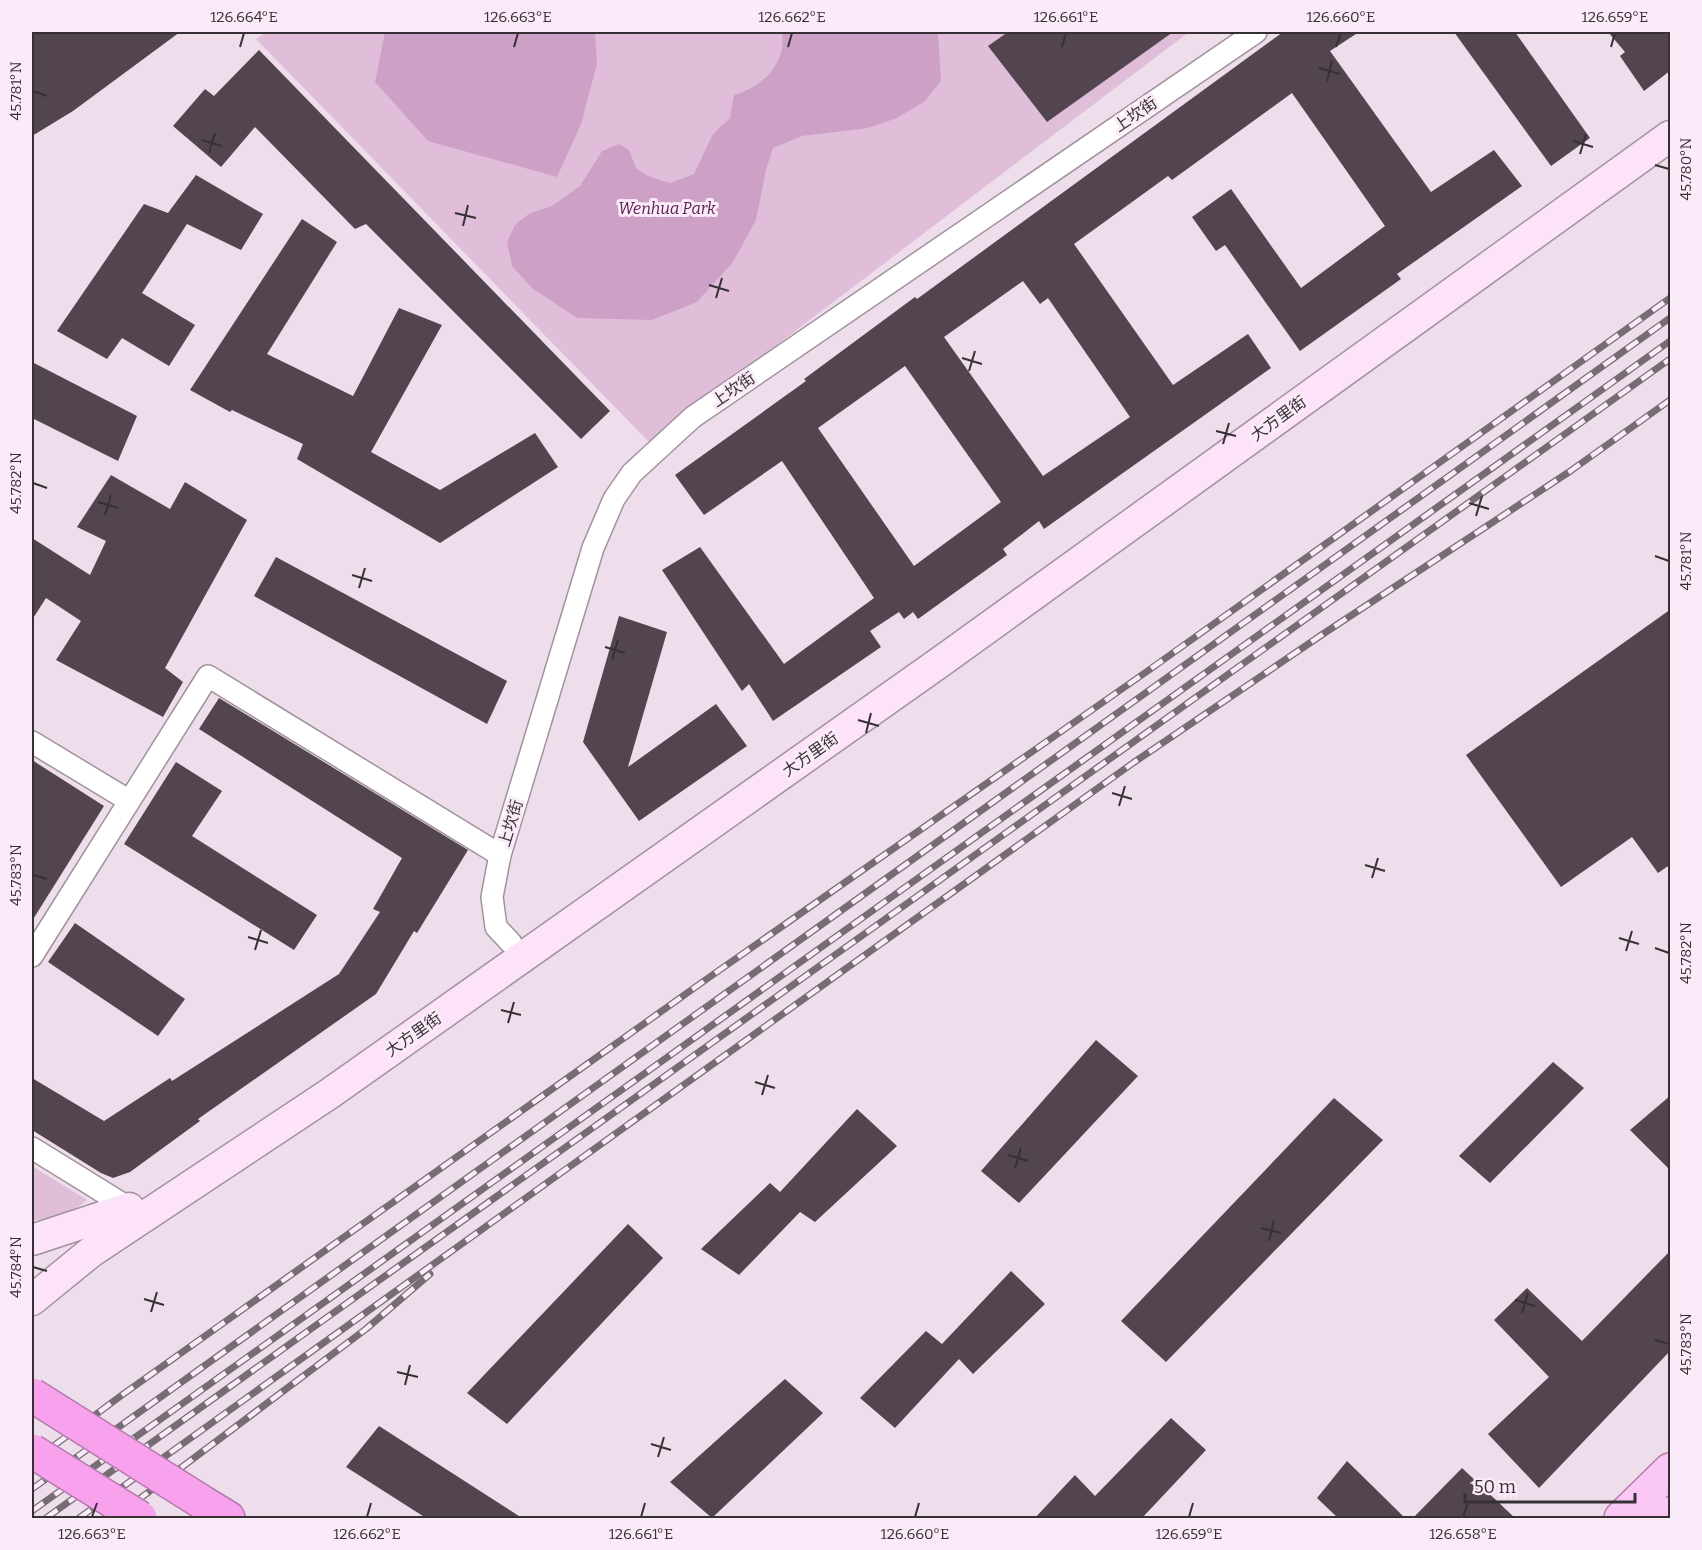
<svg xmlns="http://www.w3.org/2000/svg" width="1702" height="1550" font-family="Bitter,'Noto Sans SC',serif">
  <style>
    .green { fill: #e0beda }
    .water { fill: #cda1c6 }
    .building { fill: #52454f; fill-rule: evenodd }
    .lines { fill: none; stroke-linecap: round; stroke-linejoin: round }
    .street-casing { stroke: #a1929e; stroke-width: 24 }
    .secondary-casing { stroke: #a1929e; stroke-width: 33 }
    .primary-casing { stroke: #b47aad; stroke-width: 36 }
    .highway-casing { stroke: #b47aad; stroke-width: 36 }
    .street { stroke: #fff; stroke-width: 21 }
    .secondary { stroke: #fde3fa; stroke-width: 30 }
    .primary { stroke: #fbc7f4; stroke-width: 33 }
    .highway { stroke: #f8a2ed; stroke-width: 33 }
    .rail-casing { stroke: #756c74; stroke-width: 7 }
    .rail { stroke: #fbebf9; stroke-width: 4.5; stroke-dasharray: 14; stroke-linecap: butt }
    .highway-bridge-casing { stroke: #b47aad; stroke-width: 36; stroke-linecap: butt }
    .highway-bridge { stroke: #f8a2ed; stroke-width: 33 }
    .ticks { fill: none; stroke: #363035; stroke-width: 2 }
    .labels { text-anchor: middle; stroke-width: 6; stroke-linejoin: round; paint-order: stroke }
    .street-label { font-size: 16px; fill: #363035; stroke: #fbebf9 }
    .park-label { font-size: 16px; font-style: italic; fill: #562151; stroke: #fbebf9 }
    .neatline { fill: none; stroke: #363035; stroke-width: 2 }
    .ticks-label { font-size: 15px; text-anchor: middle; fill: #363035 }
  </style>
  <rect width="100%" height="100%" fill="#eedeeb"/>
  <g class="green">
    <polygon points="266,32 1189,32 649,442 256,39"/>
    <polygon points="32,1166 87,1200 68,1215 32,1221"/>
  </g>
  <g class="water">
    <polygon points="385,32 595,32 597,64 581,124 557,177 428,141 375,82"/>
    <path d="M 782,32 L 938,32 L 941,81 L 925,101 L 897,118 L 868,128 L 802,136 L 773,148 L 766,170 L 756,220 L 733,262 L 697,302 L 652,320 L 577,318 L 532,288 L 512,266 L 507,242 L 515,225 L 530,213 L 552,206 L 580,186 L 602,151 L 619,144 L 629,150 L 636,168 L 648,176 L 670,183 L 694,174 L 713,134 L 730,118 L 734,95 C 763,87 787,63 782,32 Z"/>
  </g>
  <g class="building">
    <polygon points="32,32 180,32 73,111 32,136"/>
    <polygon points="1008,32 1173,32 1047,122 988,46"/>
    <path d="M 1283,32 L 1359,32 L 1330,51 L 1431,192 L 1494,150 L 1522,186 L 1397,274 L 1401,279 L 1300,351 L 1225,245 L 1216,251 L 1192,217 L 1231,189 L 1301,288 L 1385,226 L 1292,93 L 1172,180 L 1168,176 L 1074,244 L 1173,385 L 1248,334 L 1271,368 L 1044,529 L 1039,521 L 1003,549 L 1007,555 L 918,619 L 913,612 L 904,619 L 899,612 L 870,631 L 881,647 L 773,721 L 749,684 L 742,691 L 662,570 L 700,547 L 784,664 L 874,598 L 782,461 L 704,515 L 675,475 L 806,381 L 804,379 L 915,297 L 917,299 ZM 1023,281 L 1040,304 L 1048,298 L 1130,417 L 1043,476 L 944,337 ZM 905,366 L 1001,502 L 914,566 L 818,428 Z"/>
    <polygon points="1454,32 1515,32 1590,138 1551,166"/>
    <polygon points="1608,32 1671,32 1671,70 1644,91 1620,56 1625,52"/>
    <polygon points="259,50 610,411 581,439 366,224 355,229 255,127 221,167 173,126 205,89 214,96"/>
    <polygon points="196,175 263,214 241,250 187,224 142,293 195,325 169,366 122,338 107,359 57,331 144,204 168,213"/>
    <polygon points="302,219 337,242 267,354 353,396 399,308 442,325 371,452 440,490 535,433 558,467 440,543 297,459 303,444 232,410 230,412 190,390"/>
    <polygon points="32,362 137,416 118,461 32,418"/>
    <polygon points="111,475 170,509 185,482 247,520 165,668 183,682 163,717 56,660 81,621 46,598 32,620 32,538 90,575 106,541 77,527"/>
    <polygon points="276,557 507,681 487,724 254,596"/>
    <polygon points="1671,609 1671,864 1658,873 1632,837 1561,887 1466,755"/>
    <polygon points="619,616 667,632 628,767 716,704 747,746 639,821 583,742"/>
    <polygon points="219,698 468,850 417,933 414,931 376,994 198,1119 200,1121 130,1172 113,1178 101,1173 32,1130 32,1078 104,1121 170,1078 172,1081 339,974 380,912 373,909 402,858 199,729"/>
    <polygon points="32,760 104,806 32,921"/>
    <polygon points="176,762 222,791 192,836 317,915 294,950 124,844"/>
    <polygon points="75,923 185,999 158,1036 48,962"/>
    <polygon points="1096,1040 1138,1076 1019,1203 981,1171"/>
    <polygon points="1553,1062 1584,1088 1490,1183 1459,1156"/>
    <polygon points="1671,1095 1671,1171 1630,1130"/>
    <polygon points="1334,1098 1383,1140 1166,1362 1121,1321"/>
    <polygon points="857,1109 897,1146 815,1222 800,1212 739,1275 701,1249 770,1183 780,1192"/>
    <polygon points="628,1224 663,1258 507,1424 467,1393"/>
    <polygon points="1671,1250 1671,1350 1539,1488 1488,1434 1549,1377 1494,1320 1527,1288 1582,1341"/>
    <polygon points="1011,1271 1045,1304 973,1374 959,1359 895,1428 860,1398 926,1331 942,1344"/>
    <polygon points="785,1379 823,1413 712,1518 670,1482"/>
    <polygon points="1171,1418 1206,1450 1142,1518 1035,1518 1075,1475 1095,1496"/>
    <polygon points="379,1426 522,1518 426,1518 346,1467"/>
    <polygon points="1347,1461 1405,1518 1338,1518 1317,1498"/>
    <polygon points="1462,1468 1515,1518 1413,1518"/>
  </g>
  <g class="lines">
    <defs>
      <g id="street">
        <polyline points="32,742 128,800"/>
        <polyline points="511,943 496,927 492,897 500,855 593,548 614,499 632,473 693,417 1256,32"/>
        <polyline points="32,956 208,676 500,855"/>
        <polyline points="32,1148 129,1208"/>
      </g>
      <g id="secondary">
        <polyline points="32,1240 129,1208"/>
        <polyline points="32,1300 91,1252 329,1094 943,660 1670,136"/>
      </g>
      <g id="primary">
        <polyline points="1621,1518 1670,1470"/>
        <polyline points="1661,1518 1665,1514"/>
      </g>
      <polyline id="highway" points="205,1504 228,1518"/>
    </defs>
    <use href="#street" class="street-casing"/>
    <use href="#secondary" class="secondary-casing"/>
    <use href="#primary" class="primary-casing"/>
    <use href="#highway" class="highway-casing"/>
    <use href="#street" class="street"/>
    <use href="#secondary" class="secondary"/>
    <use href="#primary" class="primary"/>
    <use href="#highway" class="highway"/>
    <defs>
      <g id="rail">
        <polyline points="32,1462 122,1395 711,976 1149,670 1670,298"/>
        <polyline points="32,1489 1670,318"/>
        <polyline points="32,1511 1670,341"/>
        <polyline points="46,1518 1670,359"/>
        <polyline points="79,1518 1133,763 1326,632 1569,472 1670,400"/>
        <polyline points="114,1518 366,1329 430,1274"/>
      </g>
    </defs>
    <use href="#rail" class="rail-casing"/>
    <use href="#rail" class="rail"/>
    <defs>
      <g id="highway-bridge">
        <polyline points="32,1395 205,1504"/>
        <polyline points="32,1451 140,1518"/>
      </g>
    </defs>
    <use href="#highway-bridge" class="highway-bridge-casing"/>
    <use href="#highway-bridge" class="highway-bridge"/>
  </g>
  <path class="ticks" d="M 240,47 L 244,33M 514,47 L 518,33M 788,47 L 792,33M 1062,47 L 1066,33M 1336,47 L 1341,33M 1611,47 L 1615,33M 1319,68 L 1340,74M 1327,81 L 1332,61M 33,91 L 47,96M 202,140 L 222,146M 1573,141 L 1593,147M 209,153 L 215,133M 1580,154 L 1586,134M 1655,165 L 1669,169M 455,213 L 476,218M 463,226 L 468,205M 709,285 L 729,291M 716,298 L 722,278M 962,358 L 982,364M 969,371 L 975,351M 1216,431 L 1236,436M 1223,444 L 1229,423M 33,483 L 47,488M 98,502 L 118,508M 1469,503 L 1489,509M 105,515 L 111,495M 1476,516 L 1482,496M 1655,556 L 1669,561M 352,575 L 372,581M 359,588 L 365,568M 605,647 L 625,653M 612,660 L 618,640M 858,720 L 879,726M 866,733 L 871,713M 1112,793 L 1132,799M 1119,806 L 1125,786M 1365,865 L 1385,871M 33,875 L 47,879M 1372,878 L 1378,858M 248,937 L 268,943M 1619,938 L 1639,944M 1655,948 L 1669,953M 255,950 L 261,930M 1626,951 L 1632,931M 501,1010 L 521,1015M 508,1023 L 514,1002M 755,1082 L 775,1088M 762,1095 L 768,1075M 1008,1155 L 1028,1161M 1015,1168 L 1021,1148M 1261,1228 L 1281,1233M 1269,1241 L 1274,1220M 33,1267 L 47,1271M 144,1299 L 164,1305M 1515,1300 L 1535,1306M 151,1312 L 157,1292M 1522,1313 L 1528,1293M 1655,1340 L 1669,1344M 397,1372 L 418,1377M 405,1385 L 410,1365M 651,1444 L 671,1450M 658,1457 L 664,1437M 92,1517 L 97,1503M 367,1517 L 371,1503M 641,1517 L 645,1503M 915,1517 L 919,1503M 1189,1517 L 1193,1503M 1463,1517 L 1468,1503"/>
  <g class="labels">
    <g class="street-label">
      <text transform="translate(1135 114) rotate(-34)" y="6">上坎街</text>
      <text transform="translate(733 389) rotate(-34)" y="6">上坎街</text>
      <text transform="translate(1278 418) rotate(-36)" y="6">大方里街</text>
      <text transform="translate(810 754) rotate(-35)" y="6">大方里街</text>
      <text transform="translate(510 823) rotate(-73)" y="6">上坎街</text>
      <text transform="translate(413 1034) rotate(-35)" y="6">大方里街</text>
    </g>
    <g class="park-label">
      <text x="667" y="214">Wenhua Park</text>
    </g>
  </g>
  <rect width="1702" height="1550" fill="none" stroke="#fbebf9" stroke-width="66"/>
  <path d="M1465 1493v9h170v-9" fill="none" stroke="#363035" stroke-width="3"/>
  <text x="1474" y="1493" font-size="18" fill="#363035" stroke="#fbebf9" stroke-width="4.5" paint-order="stroke">50 m</text>
  <rect x="33" y="33" width="1636" height="1484" class="neatline"/>
  <g class="ticks-label">
    <text x="244" y="22">126.664°E</text>
    <text x="518" y="22">126.663°E</text>
    <text x="792" y="22">126.662°E</text>
    <text x="1066" y="22">126.661°E</text>
    <text x="1341" y="22">126.660°E</text>
    <text x="1615" y="22">126.659°E</text>
    <text transform="translate(16 91) rotate(-90)" y="5">45.781°N</text>
    <text transform="translate(1686 169) rotate(-90)" y="5">45.780°N</text>
    <text transform="translate(16 483) rotate(-90)" y="5">45.782°N</text>
    <text transform="translate(1686 561) rotate(-90)" y="5">45.781°N</text>
    <text transform="translate(16 875) rotate(-90)" y="5">45.783°N</text>
    <text transform="translate(1686 953) rotate(-90)" y="5">45.782°N</text>
    <text transform="translate(16 1267) rotate(-90)" y="5">45.784°N</text>
    <text transform="translate(1686 1344) rotate(-90)" y="5">45.783°N</text>
    <text x="92" y="1539">126.663°E</text>
    <text x="367" y="1539">126.662°E</text>
    <text x="641" y="1539">126.661°E</text>
    <text x="915" y="1539">126.660°E</text>
    <text x="1189" y="1539">126.659°E</text>
    <text x="1463" y="1539">126.658°E</text>
  </g>
</svg>
